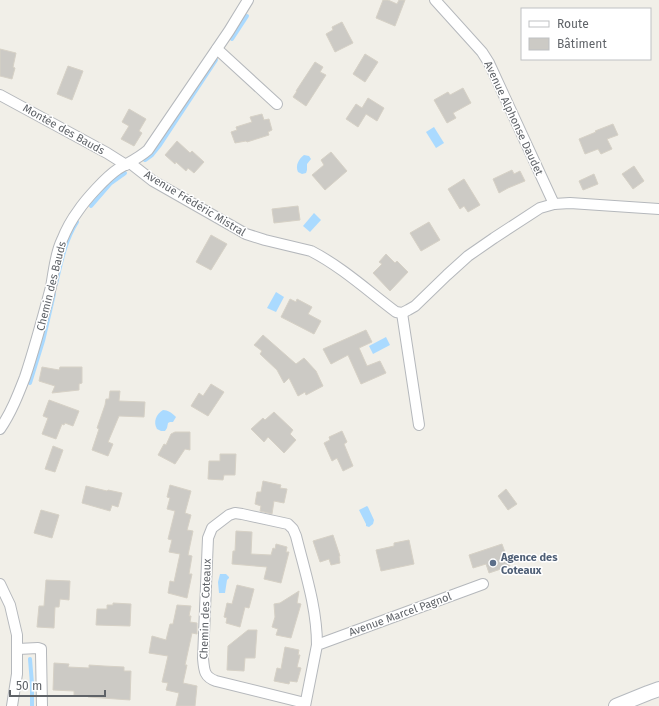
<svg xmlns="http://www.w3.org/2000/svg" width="659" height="706" font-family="'Fira Sans',sans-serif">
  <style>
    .water { fill: #aadaff }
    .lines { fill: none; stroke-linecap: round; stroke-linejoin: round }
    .stream { stroke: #aadaff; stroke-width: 4 }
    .building { fill: #cccac5; stroke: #d6d1c6 }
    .street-casing { stroke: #b5b8bc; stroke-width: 12 }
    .secondary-casing { stroke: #b6babf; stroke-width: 16 }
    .street { stroke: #fff; stroke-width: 10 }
    .secondary { stroke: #fff; stroke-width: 14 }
    .service-dot { fill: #5c6f8a; stroke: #fff; stroke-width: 1.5 }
    .labels { text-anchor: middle; stroke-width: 3; stroke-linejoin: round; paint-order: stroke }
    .street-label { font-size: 11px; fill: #5f6368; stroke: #fff }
    .service-label { font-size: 11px; font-weight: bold; fill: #4e5e75; stroke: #fff; text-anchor: start }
  </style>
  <rect width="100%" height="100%" fill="#f1efe8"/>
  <g class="water">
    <polygon points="434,127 444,143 436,148 426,132"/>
    <path d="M 304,155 L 309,156 L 311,159 L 307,164 L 307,170 L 306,173 L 302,174 L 298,172 C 295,165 299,159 304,155 Z"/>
    <polygon points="314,213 321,220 310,232 303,226"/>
    <polygon points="276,292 284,297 276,312 267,308"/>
    <polygon points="386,337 390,345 373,354 369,346"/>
    <path d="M 163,410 C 168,410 172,413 176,417 L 173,422 L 170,422 L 168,423 L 167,428 L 165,431 L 161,431 L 157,429 C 153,422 156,414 163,410 Z"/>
    <polygon points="367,506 368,507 374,520 373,524 369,527 366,526 366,524 359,510"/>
    <polygon points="220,574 226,574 229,577 229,578 227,580 225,593 219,593 218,582"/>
  </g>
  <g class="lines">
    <g class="stream">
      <polyline points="232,39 247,16"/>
      <polyline points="145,160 152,155 160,145 216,60"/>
      <polyline points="91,206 111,183 125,173"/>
      <path d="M 56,284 C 61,263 65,241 77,222"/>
      <polyline points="30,383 43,341 54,294"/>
      <polyline points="30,659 32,684 32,706"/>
    </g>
  </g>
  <g class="building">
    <polygon points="383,0 388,0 397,4 399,0 405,0 395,26 376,18"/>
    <polygon points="342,22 353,43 335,52 326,34 333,30 332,27"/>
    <polygon points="0,49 16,53 13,67 15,68 12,79 0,76"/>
    <polygon points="365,54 378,62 365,82 353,74"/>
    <polygon points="315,62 323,67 320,72 326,75 306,106 293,97 297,91 296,91"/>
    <polygon points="68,66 83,71 72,100 57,94"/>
    <polygon points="463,88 471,103 453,113 456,118 447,123 434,100 448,92 450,95"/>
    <polygon points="368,98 384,108 377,121 366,114 358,127 346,119 356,104 362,108"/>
    <polygon points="129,109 146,119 139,131 142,133 134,146 121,139 129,126 122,122"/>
    <polygon points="262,114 264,120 269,119 272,130 268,132 269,135 247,142 246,141 235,143 231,132 237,130 236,127 252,122 250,117"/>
    <polygon points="613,124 618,135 607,139 612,149 601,154 598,149 585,154 579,139 596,132 595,131"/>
    <polygon points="177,141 190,153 192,151 204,162 194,173 188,168 186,171 176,162 175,164 165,155"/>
    <polygon points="331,152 347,171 325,190 312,175 324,165 321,160"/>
    <polygon points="634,166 644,181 633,189 622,174"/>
    <polygon points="512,170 514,174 520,171 525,181 508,188 499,193 493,179"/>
    <polygon points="594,174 598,184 583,190 579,181"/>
    <polygon points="464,179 480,205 468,212 464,206 460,209 448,189"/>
    <polygon points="298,206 300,220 274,223 272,209"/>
    <polygon points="429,222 440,240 421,251 410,233"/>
    <polygon points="211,235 227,244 211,270 196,262"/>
    <polygon points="386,254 395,263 397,261 408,272 390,291 373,273 382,264 379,262"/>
    <polygon points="290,299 296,302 297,299 312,307 308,314 321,321 314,334 281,317"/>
    <polygon points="366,330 372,342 359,348 367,366 380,361 386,373 361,384 348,355 331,364 323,349"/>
    <polygon points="263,335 296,364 304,358 316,371 323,386 306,395 305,392 298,396 289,378 284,383 277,370 260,354 262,351 254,345"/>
    <polygon points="42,367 59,370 60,367 82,367 82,383 79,384 79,390 52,393 55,386 39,381"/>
    <polygon points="211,384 224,392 208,416 191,406 199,393 203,396"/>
    <polygon points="110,391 120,391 119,401 145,402 144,417 119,416 108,442 113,444 108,456 92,450 99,429 97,428 105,405 106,399 109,399"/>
    <polygon points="49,400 79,411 73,426 65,423 64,425 62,424 56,439 42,434 48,418 43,416"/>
    <polygon points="274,412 293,430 290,434 296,440 284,453 268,437 264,442 251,429 263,418 265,420"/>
    <polygon points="342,431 347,442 344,444 353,466 343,471 337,458 332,461 324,443 330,440 329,437"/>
    <polygon points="175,432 190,432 190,450 185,449 175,464 158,455 164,444 166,445 171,434"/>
    <polygon points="53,446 63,450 55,472 45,469"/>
    <polygon points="220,454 236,454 235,475 224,475 223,480 208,479 209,461 220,461"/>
    <polygon points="263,481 281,485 280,488 287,489 284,503 274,501 272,514 260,511 261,506 255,504 257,492 261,492"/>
    <polygon points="170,485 191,491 185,513 191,515 187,530 193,531 188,555 192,556 189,574 192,574 187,598 168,593 170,581 174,582 180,554 169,552 172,540 168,539 175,511 167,509 170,498 167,497"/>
    <polygon points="86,486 107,491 108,490 122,493 118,507 112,505 110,511 82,503"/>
    <polygon points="506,489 517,504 508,510 498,496"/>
    <polygon points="41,510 59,515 52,538 34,533"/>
    <polygon points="236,531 252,532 251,554 271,555 273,548 275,549 276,544 287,547 286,552 289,552 281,583 264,579 267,567 232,564 233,551 235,551"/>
    <polygon points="333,535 340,556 339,556 340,563 331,565 329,559 320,562 313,541"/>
    <polygon points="409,540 414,564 381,571 376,550 394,546 394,543"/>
    <polygon points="502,544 510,566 489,573 486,564 473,568 469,555"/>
    <polygon points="46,580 70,581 69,600 60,599 59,607 55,607 54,628 37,627 39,606 44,606"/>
    <polygon points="237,585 254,589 249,608 245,607 240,627 226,623 227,618 224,617 227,603 232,604"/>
    <polygon points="299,591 297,603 301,604 291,638 276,635 278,629 272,627 275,617 274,604 280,603"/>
    <polygon points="113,603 131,604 130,626 96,625 97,609 107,609 107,605 113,605"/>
    <polygon points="177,605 191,606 189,616 191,616 190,622 197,623 197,634 192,633 185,665 187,665 183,683 197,686 195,706 176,706 179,693 166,690 168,683 162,682 168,656 149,653 152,636 166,640 170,624 173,624"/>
    <polygon points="248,630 257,630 255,658 245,658 244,671 227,670 228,646"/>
    <polygon points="285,647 299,650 298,655 300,655 297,667 301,668 297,682 290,681 289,684 274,681 277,668 281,669"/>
    <polygon points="54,663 69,664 68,667 89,668 89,665 104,666 124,667 124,671 131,671 130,700 88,697 88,696 74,695 74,691 53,690"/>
  </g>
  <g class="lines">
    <defs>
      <g id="street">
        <polyline points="435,0 482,52 489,63 554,204"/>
        <polyline points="217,49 277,104"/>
        <polyline points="0,95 107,153 126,165"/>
        <path d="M 130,163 L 153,181 L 246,234 L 265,240 L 311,251 C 342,267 368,291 396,312 L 402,313 L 408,310 L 415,306 L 447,275 L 468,256 L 494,238 L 540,208 L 554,204 L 570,203 L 659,209"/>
        <polyline points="402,313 419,425"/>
        <path d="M 0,429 C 11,413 18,395 25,377 C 35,347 43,317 51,287 C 54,271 55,254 62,240 C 66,230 72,219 78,211 C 86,199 106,177 118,169 C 128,163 139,158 148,150 L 229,31 L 248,0"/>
        <polyline points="0,584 10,605 17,635 17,674 12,706"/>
        <polyline points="18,649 38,648 41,649 41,653 42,706"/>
        <path d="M 305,703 L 216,681 C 204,677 204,670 203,658 L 208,538 L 212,528 L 229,515 L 235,513 L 242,514 L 288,524 L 293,529 L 296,536 C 305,572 317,608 317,645"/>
        <polyline points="305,706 317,645 483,584"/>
      </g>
      <polyline id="secondary" points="616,706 648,693 659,689"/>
    </defs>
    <use href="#street" class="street-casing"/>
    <use href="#secondary" class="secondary-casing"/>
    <use href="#street" class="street"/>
    <use href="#secondary" class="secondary"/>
  </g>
  <circle class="service-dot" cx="493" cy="563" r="4"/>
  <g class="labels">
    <g class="street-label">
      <text transform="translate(514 118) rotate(65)" y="4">Avenue Alphonse Daudet</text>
      <text transform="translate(64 129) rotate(29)" y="4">Montée des Bauds</text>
      <text transform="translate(195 203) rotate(31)" y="4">Avenue Frédéric Mistral</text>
      <text transform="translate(51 286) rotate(-76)" y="4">Chemin des Bauds</text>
      <text transform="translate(205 609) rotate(-88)" y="4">Chemin des Coteaux</text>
      <text transform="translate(400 614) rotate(-20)" y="4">Avenue Marcel Pagnol</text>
    </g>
    <g class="service-label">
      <text x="501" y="561">Agence des<tspan x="501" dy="13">Coteaux</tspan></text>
    </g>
  </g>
  <rect x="521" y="8" width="130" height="52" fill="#ffffff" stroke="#bfc1c3"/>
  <rect x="529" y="21" width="20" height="6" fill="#ffffff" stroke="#bfc1c3"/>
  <text x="557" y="28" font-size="12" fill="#5f6368">Route</text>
  <rect x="529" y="38" width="20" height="12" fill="#cccac5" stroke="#bfc1c3"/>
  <text x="557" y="48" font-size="12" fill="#5f6368">Bâtiment</text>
  <path d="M10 690v6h95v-6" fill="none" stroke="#5f6368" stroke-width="2"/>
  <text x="16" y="690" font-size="12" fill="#5f6368" stroke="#ffffff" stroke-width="3" paint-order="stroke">50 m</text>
</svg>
